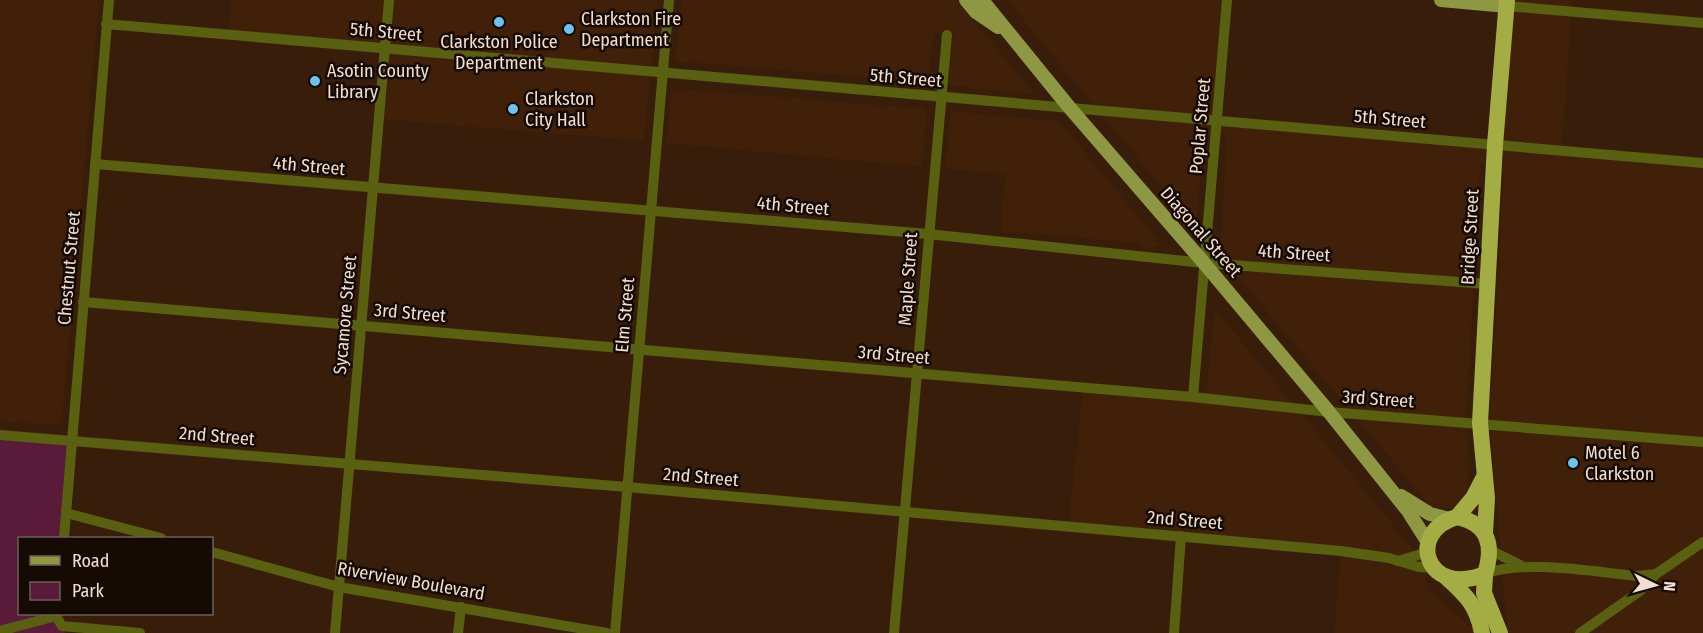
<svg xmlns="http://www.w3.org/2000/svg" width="1703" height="633" font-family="'Fira Sans Condensed',sans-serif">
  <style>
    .built { fill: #402008 }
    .park { fill: #5a1a39 }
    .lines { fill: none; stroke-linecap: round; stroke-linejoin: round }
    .minor { stroke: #596010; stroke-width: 10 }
    .major { stroke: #8e9741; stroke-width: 14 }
    .highway { stroke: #a3ad43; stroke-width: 16 }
    .poi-dot { fill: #6cc3f2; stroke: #160a04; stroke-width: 2 }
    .labels { text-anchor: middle; stroke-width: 5; stroke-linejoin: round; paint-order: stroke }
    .poi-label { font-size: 18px; fill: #f0ded2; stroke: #160a04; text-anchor: start }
    .street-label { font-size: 18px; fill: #f0ded2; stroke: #160a04 }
  </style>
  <rect width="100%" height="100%" fill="#371d0a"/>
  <g class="built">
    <polygon points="0,0 99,0 62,420 57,425 0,421"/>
    <polygon points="231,0 658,0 644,141 379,119 385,48 227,34"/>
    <polygon points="681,0 956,0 1036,95 948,85 953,32 934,30 928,83 675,61"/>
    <polygon points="1007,0 1227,0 1218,120 1495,145 1507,0 1572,0 1562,151 1703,163 1703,633 1508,633 1502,577 1490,414 1504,172 1480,163 1467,409 1469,483 1459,509 1431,507 1237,276 1220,248 1227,134 1204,132 1196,229"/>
    <polygon points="681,89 926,109 923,167 666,143 671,93"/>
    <polygon points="950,111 1059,121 1162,245 1148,249 1138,243 1001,231 1005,174 946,169"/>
    <polygon points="1214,308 1409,544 1424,558 1427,589 1479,633 1334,633 1341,551 1068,526 1083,388 1193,397 1207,389"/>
  </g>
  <polygon class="park" points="0,435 72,441 64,538 20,538 20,614 57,614 65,633 0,633"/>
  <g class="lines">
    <g class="minor">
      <polyline points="1507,6 1703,23"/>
      <polyline points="106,24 1703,163"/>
      <polyline points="95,164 928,234 1204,263 1487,284"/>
      <polyline points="83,302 1193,397 1329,412 1703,442"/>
      <polyline points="1193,397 1227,0"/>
      <polyline points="0,435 627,487 1341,551 1389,558 1419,567 1434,568"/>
      <polyline points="66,513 161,538"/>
      <polyline points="64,538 109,0"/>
      <polyline points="1490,550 1520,565"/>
      <polyline points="212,552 339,587 607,633"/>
      <polyline points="1398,561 1421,554 1428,549"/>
      <path d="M 1485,574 C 1523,559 1595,572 1637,576 L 1656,574"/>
      <polyline points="56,616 62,626 140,633"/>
      <polyline points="0,631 56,616 57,614"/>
      <polyline points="335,633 389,0"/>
      <polyline points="458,633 461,607"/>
      <polyline points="615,633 669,0"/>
      <polyline points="894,633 947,35"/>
      <polyline points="1174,633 1181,536"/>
      <polyline points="1580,633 1640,591 1656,574 1703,542"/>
    </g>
    <g class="major">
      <polyline points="966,0 976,12 998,27"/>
      <polyline points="982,0 1069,107 1204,263 1329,412 1408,511 1429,544"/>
      <polyline points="1441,0 1507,6"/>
      <polyline points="1401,496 1430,514 1450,519"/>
    </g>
    <g class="highway">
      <path d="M 1457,517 C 1489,524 1494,546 1485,574 C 1426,598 1405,532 1457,517 Z"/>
      <polyline points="1457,517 1473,498 1484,477"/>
      <polyline points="1485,533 1487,498 1480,423 1495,145 1507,0"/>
      <polyline points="1485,574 1484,593 1500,633"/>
      <path d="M 1447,578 C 1467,596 1477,606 1482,633"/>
    </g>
  </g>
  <g class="poi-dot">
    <circle cx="499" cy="22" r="6"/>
    <circle cx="569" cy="29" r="6"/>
    <circle cx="315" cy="81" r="6"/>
    <circle cx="513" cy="109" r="6"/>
    <circle cx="1573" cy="463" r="6"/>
  </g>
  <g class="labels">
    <g class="poi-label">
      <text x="581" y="25">Clarkston Fire<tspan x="581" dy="21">Department</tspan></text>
      <text x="499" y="48" text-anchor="middle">Clarkston Police<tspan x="499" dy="21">Department</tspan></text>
      <text x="327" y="77">Asotin County<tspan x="327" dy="21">Library</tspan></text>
      <text x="525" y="105">Clarkston<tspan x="525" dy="21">City Hall</tspan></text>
      <text x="1585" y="459">Motel 6<tspan x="1585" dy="21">Clarkston</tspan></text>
    </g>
    <g class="street-label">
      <text transform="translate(386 32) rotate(5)" y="6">5th Street</text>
      <text transform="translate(906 78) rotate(5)" y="6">5th Street</text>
      <text transform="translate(1390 119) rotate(5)" y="6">5th Street</text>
      <text transform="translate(1200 126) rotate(-85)" y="6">Poplar Street</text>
      <text transform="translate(309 166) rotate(5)" y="6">4th Street</text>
      <text transform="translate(793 206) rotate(5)" y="6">4th Street</text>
      <text transform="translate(1201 232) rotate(49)" y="6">Diagonal Street</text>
      <text transform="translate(1470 237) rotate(-87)" y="6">Bridge Street</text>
      <text transform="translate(1294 253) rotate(4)" y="6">4th Street</text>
      <text transform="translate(69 268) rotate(-85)" y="6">Chestnut Street</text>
      <text transform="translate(908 279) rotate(-86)" y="6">Maple Street</text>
      <text transform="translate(410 313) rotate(5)" y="6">3rd Street</text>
      <text transform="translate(345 315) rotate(-85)" y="6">Sycamore Street</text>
      <text transform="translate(625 315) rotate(-85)" y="6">Elm Street</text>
      <text transform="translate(894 355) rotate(5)" y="6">3rd Street</text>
      <text transform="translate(1378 399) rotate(4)" y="6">3rd Street</text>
      <text transform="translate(217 436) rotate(5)" y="6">2nd Street</text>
      <text transform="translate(701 477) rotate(5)" y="6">2nd Street</text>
      <text transform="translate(1185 520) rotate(5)" y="6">2nd Street</text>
      <text transform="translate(411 581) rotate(10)" y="6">Riverview Boulevard</text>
    </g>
  </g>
  <rect x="18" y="537" width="195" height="78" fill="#160a04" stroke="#6d5f56" stroke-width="1.5"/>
  <rect x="30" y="556" width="30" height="9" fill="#8e9741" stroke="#6d5f56" stroke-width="1.5"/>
  <text x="72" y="567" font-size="18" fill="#f0ded2">Road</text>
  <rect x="30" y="582" width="30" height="18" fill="#5a1a39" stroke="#6d5f56" stroke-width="1.5"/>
  <text x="72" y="597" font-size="18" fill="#f0ded2">Park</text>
  <g transform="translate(1655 585) rotate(95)" stroke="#160a04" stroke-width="4.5" paint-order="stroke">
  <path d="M0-4.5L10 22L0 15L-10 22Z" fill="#f0ded2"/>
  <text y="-9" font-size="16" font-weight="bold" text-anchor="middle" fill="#f0ded2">N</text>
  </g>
</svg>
